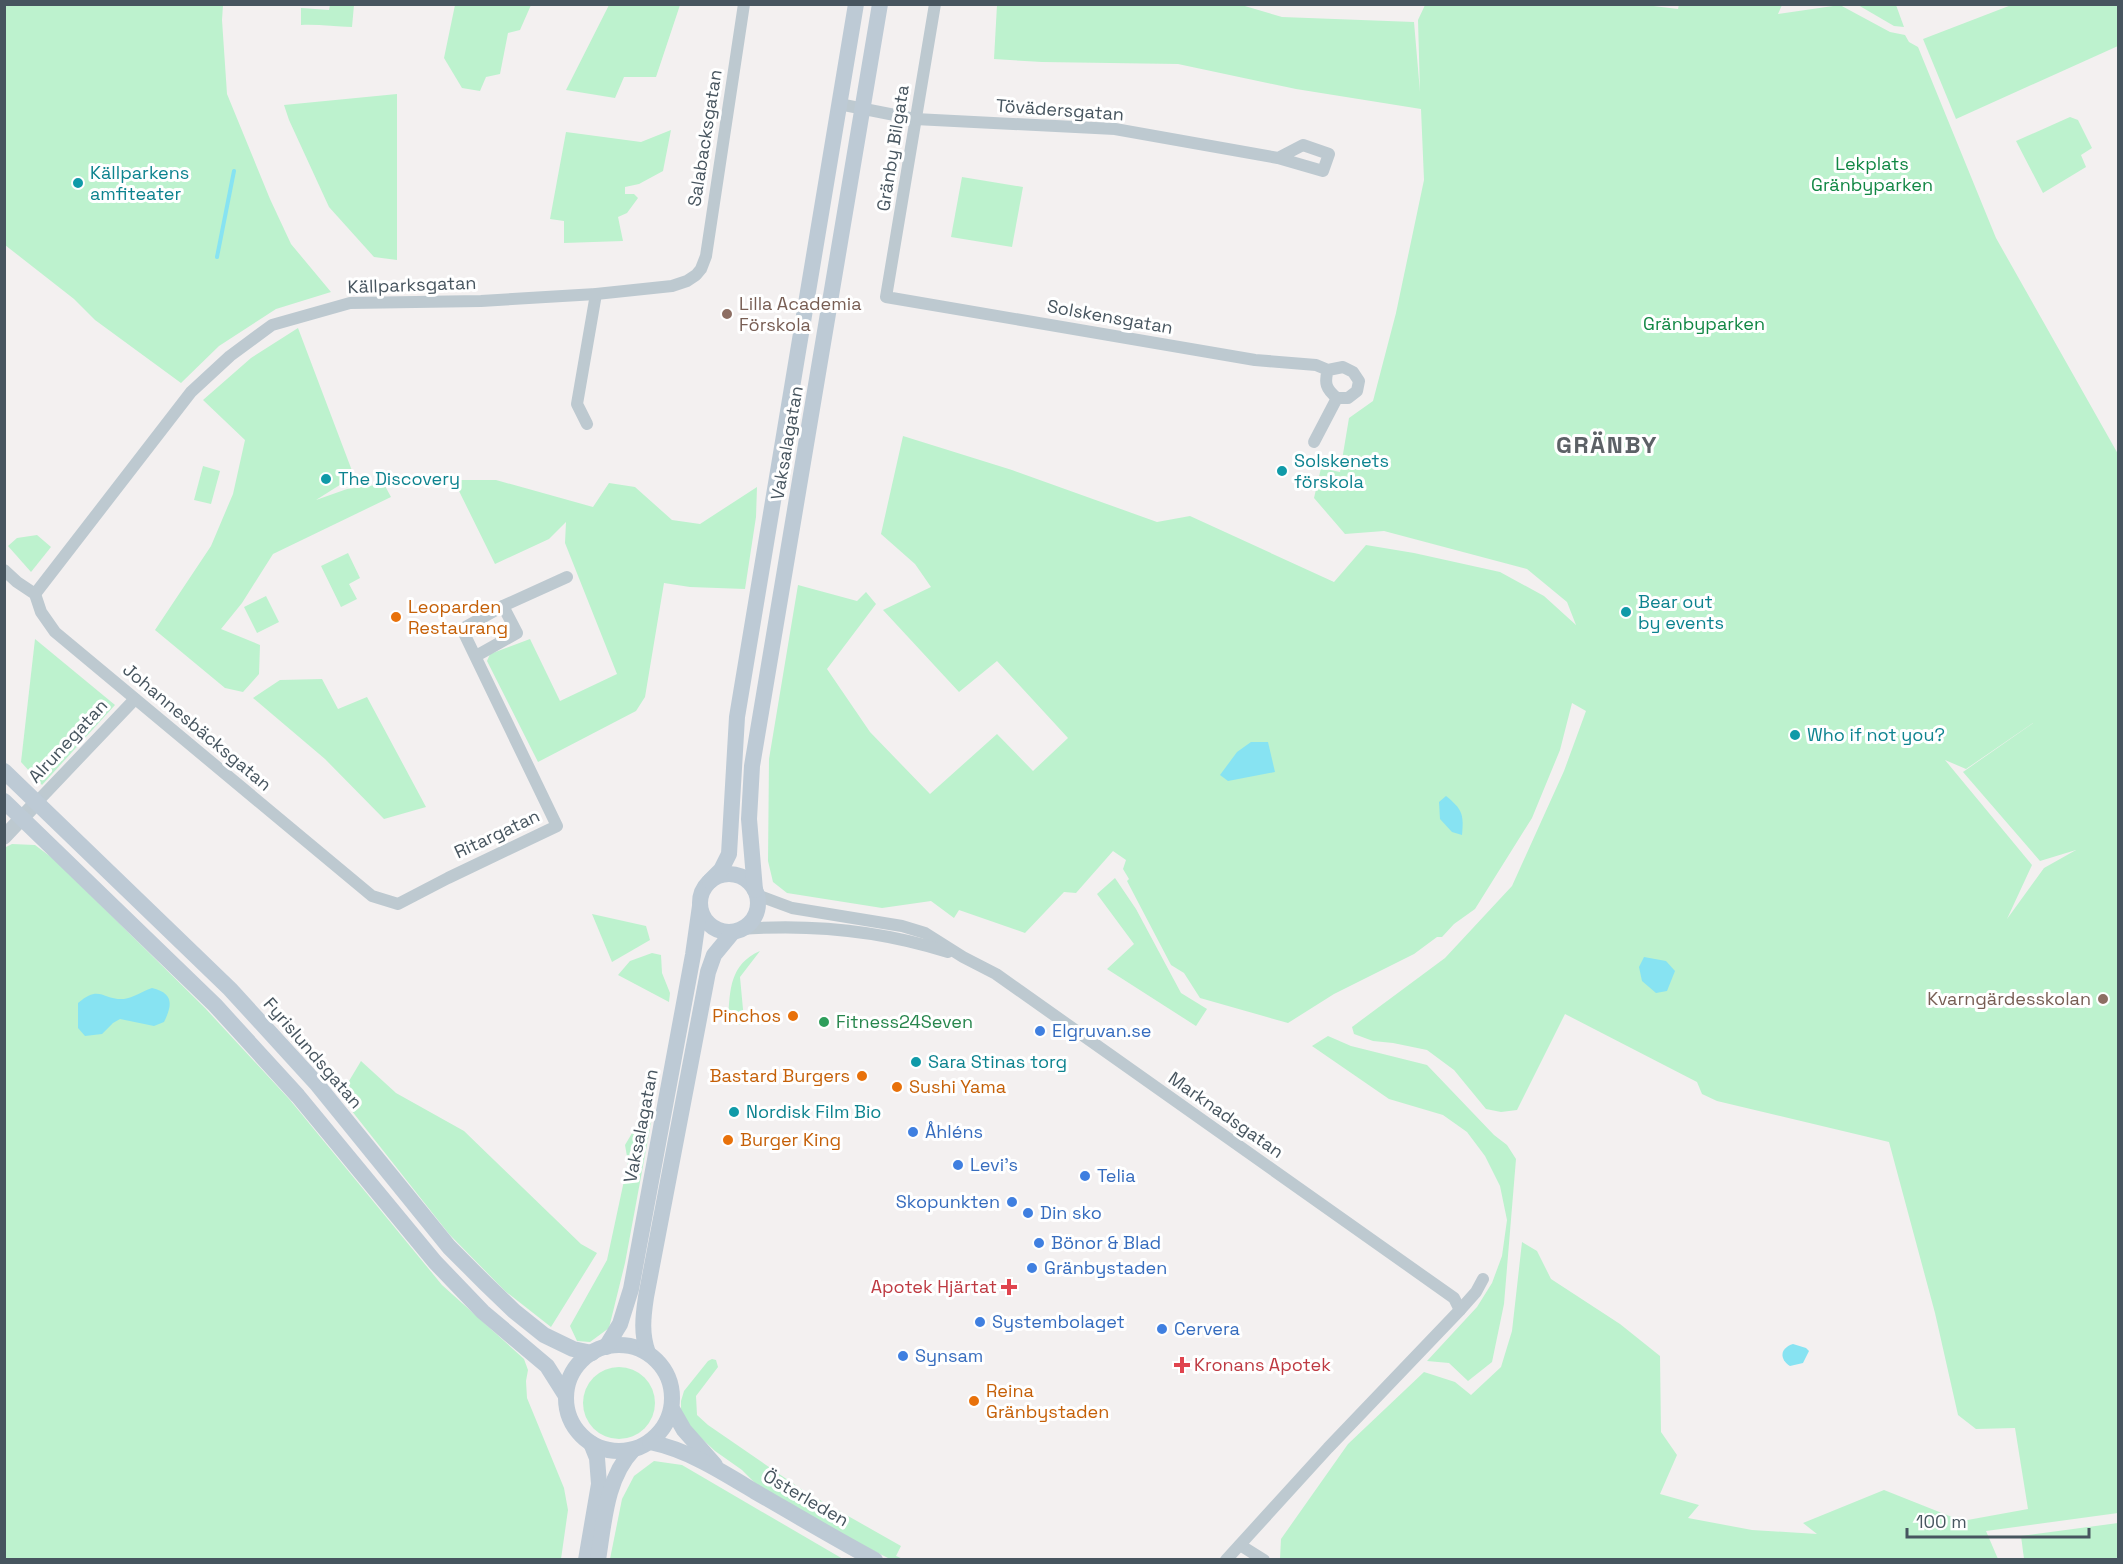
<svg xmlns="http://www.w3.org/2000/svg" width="2123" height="1564" font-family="'Space Grotesk',sans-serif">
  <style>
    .green { fill: #bdf2ce; fill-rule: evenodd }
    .water { fill: #87e3f2 }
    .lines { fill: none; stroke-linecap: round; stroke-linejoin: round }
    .stream { stroke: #87e3f2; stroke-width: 4 }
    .minor { stroke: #bdc9d0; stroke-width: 12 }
    .tertiary { stroke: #bdc9d0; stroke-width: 15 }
    .secondary { stroke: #bdcad5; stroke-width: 16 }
    .culture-dot { fill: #0f9aa8; stroke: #fff; stroke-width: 2 }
    .education-dot { fill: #8d6e63; stroke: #fff; stroke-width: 2 }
    .food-dot { fill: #e8710a; stroke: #fff; stroke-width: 2 }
    .leisure-dot { fill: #2e9e5b; stroke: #fff; stroke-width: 2 }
    .shop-dot { fill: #3f7fe0; stroke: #fff; stroke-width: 2 }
    .health-dot { fill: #e0444e; stroke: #fff; stroke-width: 2 }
    .labels { text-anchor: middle; stroke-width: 6; stroke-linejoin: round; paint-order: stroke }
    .street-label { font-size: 18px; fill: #47555f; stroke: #fff }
    .park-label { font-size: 18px; fill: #118744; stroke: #fff }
    .culture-label { font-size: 18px; fill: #0d838f; stroke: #fff; text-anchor: start }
    .education-label { font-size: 18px; fill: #785e54; stroke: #fff; text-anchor: start }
    .food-label { font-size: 18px; fill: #c56008; stroke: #fff; text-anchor: start }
    .leisure-label { font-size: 18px; fill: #27864d; stroke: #fff; text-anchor: start }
    .shop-label { font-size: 18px; fill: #366cbe; stroke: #fff; text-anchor: start }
    .health-label { font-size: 18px; fill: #be3a42; stroke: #fff; text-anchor: end }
    .district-label { font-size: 24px; font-weight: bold; letter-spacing: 1.5px; fill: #5c6166; stroke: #fff }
  </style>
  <rect width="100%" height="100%" fill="#f3f0f0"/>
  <g class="green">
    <path d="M 1238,4 L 1282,17 L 1414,22 L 1420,92 L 1418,20 L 1425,5 L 1637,4 L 1678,9 L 1679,4 L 1782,5 L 1778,14 L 1840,5 L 1890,32 L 1905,35 L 1909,42 L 1918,47 L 1996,238 L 2118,454 L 2118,1513 L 1986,1531 L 1998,1559 L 1280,1559 L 1281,1539 L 1348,1444 L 1424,1372 L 1455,1382 L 1471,1395 L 1501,1367 L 1512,1331 L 1522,1242 L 1537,1251 L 1551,1279 L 1620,1324 L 1660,1356 L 1661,1432 L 1677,1455 L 1660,1494 L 1699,1505 L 1688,1518 L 1752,1530 L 1817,1534 L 1803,1523 L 1884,1490 L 1962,1521 L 2028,1509 L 2015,1428 L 1976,1429 L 1958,1415 L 1935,1313 L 1889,1142 L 1717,1101 L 1702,1094 L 1697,1082 L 1565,1014 L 1517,1110 L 1501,1112 L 1486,1109 L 1454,1070 L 1427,1050 L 1393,1043 L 1373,1041 L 1354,1034 L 1352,1027 L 1445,958 L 1512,886 L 1564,771 L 1586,711 L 1572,703 L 1560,750 L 1532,818 L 1475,909 L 1454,924 L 1442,937 L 1437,937 L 1414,954 L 1334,994 L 1288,1023 L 1200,998 L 1184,973 L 1171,965 L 1127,881 L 1129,879 L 1123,869 L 1126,860 L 1113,851 L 1076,893 L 1064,892 L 1025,933 L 959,910 L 954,918 L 931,901 L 882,908 L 787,893 L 773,882 L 768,861 L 769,759 L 798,585 L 857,601 L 866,592 L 876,604 L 827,669 L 870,732 L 930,794 L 997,734 L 1033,771 L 1068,738 L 997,661 L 959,692 L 883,610 L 931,587 L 915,564 L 881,534 L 903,436 L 1012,470 L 1157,522 L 1190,516 L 1334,582 L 1366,545 L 1414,553 L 1500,572 L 1544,596 L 1576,625 L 1567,602 L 1527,569 L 1384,531 L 1345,534 L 1314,498 L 1321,468 L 1340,472 L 1349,418 L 1373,401 L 1396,313 L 1424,180 L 1421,109 L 1296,89 L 1178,64 L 1042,62 L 994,59 L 997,5 ZM 2049,712 L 1963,772 L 2040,861 L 2076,850 L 2044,868 L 2007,919 L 2032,865 L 1945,760 L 1966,769 Z"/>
    <polygon points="2014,4 2118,5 2118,46 1956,119 1923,39"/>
    <polygon points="4,5 223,5 222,20 227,94 270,199 291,244 331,292 276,309 219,346 181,383 95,320 74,299 5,245"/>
    <path d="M 330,5 L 354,5 L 352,27 C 335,27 318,24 301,25 L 301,8 L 329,10 Z"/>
    <polygon points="455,5 531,5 520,30 508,33 500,74 486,77 480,91 462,88 444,58"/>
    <polygon points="609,5 680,5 656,77 624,77 615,98 566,90"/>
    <polygon points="1858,5 1896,5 1904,27 1894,26"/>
    <polygon points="397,94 397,260 374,257 329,207 289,120 284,105"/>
    <polygon points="2070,117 2078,120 2092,148 2081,155 2086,167 2043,193 2016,141"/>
    <polygon points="671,130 663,171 639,184 625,187 625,194 634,194 638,198 627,213 618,217 623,241 564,243 564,221 550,219 566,132 641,142"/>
    <polygon points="962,177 1023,187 1012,247 951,237"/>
    <polygon points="298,328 354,476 316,500 347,489 384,484 391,497 273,554 242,603 221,629 260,645 259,674 243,692 225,688 155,630 211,546 233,494 245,440 203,400 251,358"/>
    <polygon points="203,466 220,471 211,504 194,500"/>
    <polygon points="447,480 496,480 593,507 609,483 635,487 672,520 700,524 757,487 756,517 745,589 690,587 664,583 645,697 636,711 538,762 487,661 490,654 530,639 560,701 617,674 565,543 566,522 549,539 495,564 459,491"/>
    <polygon points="37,535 51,547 31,572 8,546 17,538"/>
    <polygon points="348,553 360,578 349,584 357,599 341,607 321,566"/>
    <polygon points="266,596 279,622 257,633 244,607"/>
    <polygon points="35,639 115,705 42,785 21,762"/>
    <polygon points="322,679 338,709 367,697 426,807 384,819 325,759 253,698 280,680"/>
    <polygon points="12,844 35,845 55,860 205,1008 290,1100 442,1285 524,1359 528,1370 526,1381 527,1398 564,1488 568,1510 561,1559 5,1560 4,848"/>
    <polygon points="1115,878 1136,909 1181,993 1207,1009 1196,1026 1107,969 1134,944 1097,894"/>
    <polygon points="592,914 646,926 650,940 612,962"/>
    <path d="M 760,951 L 740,977 L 744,1020 L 739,1025 L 728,1023 C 730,993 728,965 760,951 Z"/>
    <polygon points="652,953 661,955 662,973 670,993 669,1002 618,975 630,961"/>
    <polygon points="1328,1036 1351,1046 1427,1065 1494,1135 1507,1145 1516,1159 1504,1304 1492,1362 1468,1381 1449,1363 1427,1361 1477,1307 1492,1283 1502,1256 1507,1220 1500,1186 1485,1156 1467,1132 1443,1115 1389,1099 1312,1046"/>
    <polygon points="361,1061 396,1093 464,1131 581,1244 597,1253 551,1327 505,1291 449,1234 340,1096"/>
    <polygon points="653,1112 625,1263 609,1328 590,1342 577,1341 570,1326 607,1260 628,1162 625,1145 644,1113"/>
    <polygon points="712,1359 716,1360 718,1367 696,1396 697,1415 708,1425 804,1491 901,1546 896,1556 903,1559 890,1559 844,1536 756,1484 742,1470 715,1451 699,1436 686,1422 681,1412 681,1401 684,1391 708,1361"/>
    <circle cx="619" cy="1403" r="36"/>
    <polygon points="654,1461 682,1465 843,1559 610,1559 622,1499 634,1476"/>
    <polygon points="2118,1523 2118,1559 2024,1559 2021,1536"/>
  </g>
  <g class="water">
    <polygon points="1251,742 1268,742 1275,772 1228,781 1220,775 1237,752"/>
    <path d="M 1446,796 C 1462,809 1464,814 1462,835 L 1452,832 L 1440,819 L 1439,802 Z"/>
    <polygon points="1644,957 1666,961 1675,971 1667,991 1656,993 1642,981 1639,967"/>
    <path d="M 152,988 C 173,993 173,1004 164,1022 L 154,1026 L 120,1019 L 113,1023 L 102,1034 L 85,1036 L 78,1028 L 78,1003 C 100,984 102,1000 124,999 C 133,998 143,991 152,988 Z"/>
    <path d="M 1793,1344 L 1806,1348 L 1809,1351 L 1803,1363 L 1790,1366 C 1779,1359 1780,1348 1793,1344 Z"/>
  </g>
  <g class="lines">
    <polyline class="stream" points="217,257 234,171"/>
    <g class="minor">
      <path d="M 935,4 L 886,297 L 1255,360 L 1316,365 L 1328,370 L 1343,367 L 1353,372 L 1359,381 L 1357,391 L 1348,398 L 1337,398 C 1326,389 1324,383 1328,370"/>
      <polyline points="839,104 915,119 1115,129 1278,158 1323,171 1329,154 1303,145 1278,158"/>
      <polyline points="587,424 577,404 596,294"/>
      <polyline points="1314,442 1337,398"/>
      <polyline points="4,570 17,582 35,594 41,612 55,632 372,896 398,904 448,878 557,826 462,629 503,606 517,633 476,656"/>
      <polyline points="35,594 191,392 230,356 272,325 350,303 481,301 596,294 672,286 687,281 696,275 701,269 706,256 744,4"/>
      <polyline points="503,606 567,577"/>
      <polyline points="37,802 135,699"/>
      <polyline points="757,895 792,908 902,926 925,933 963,957 996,974 1454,1298 1460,1310"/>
      <path d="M 741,929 C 810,924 882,931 948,952"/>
      <polyline points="1240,1545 1264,1560"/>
      <polyline points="1226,1560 1328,1448 1460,1310 1476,1292 1483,1279"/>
    </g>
    <polyline class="tertiary" points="4,837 37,802"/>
    <g class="secondary">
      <polyline points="4,771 230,989 316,1083 449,1247 485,1283 514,1311 544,1335 573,1349 592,1353"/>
      <polyline points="4,801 215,1005 298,1096 435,1262 483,1312 547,1366 566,1396"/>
      <circle cx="729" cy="903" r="29"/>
      <polyline points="710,881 721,870 729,854 737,717 856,4"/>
      <polyline points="755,890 749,819 752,766 880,4"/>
      <circle cx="619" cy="1398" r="53"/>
      <polyline points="606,1347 620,1324 631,1289 693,955 700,906"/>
      <path d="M 648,1353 C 641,1334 643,1317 646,1297 L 708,972 L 714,955 L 733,932"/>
      <polyline points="672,1409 684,1430 715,1465"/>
      <path d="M 650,1442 C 688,1450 721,1471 754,1491 C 794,1514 834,1538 875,1560"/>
      <polyline points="586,1560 599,1484 597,1458 591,1443"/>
      <path d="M 598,1560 C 604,1523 606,1478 633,1450"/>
    </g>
  </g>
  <g class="culture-dot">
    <circle cx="78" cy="183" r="6"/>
    <circle cx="1282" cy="471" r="6"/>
    <circle cx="326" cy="479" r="6"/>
    <circle cx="1626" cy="612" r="6"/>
    <circle cx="1795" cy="735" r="6"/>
    <circle cx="916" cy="1062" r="6"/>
    <circle cx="734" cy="1112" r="6"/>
  </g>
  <g class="education-dot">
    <circle cx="727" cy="314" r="6"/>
    <circle cx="2103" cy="999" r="6"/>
  </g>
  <g class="food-dot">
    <circle cx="396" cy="617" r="6"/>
    <circle cx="793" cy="1016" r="6"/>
    <circle cx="862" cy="1076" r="6"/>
    <circle cx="897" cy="1087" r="6"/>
    <circle cx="728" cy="1140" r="6"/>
    <circle cx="974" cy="1401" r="6"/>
  </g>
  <circle class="leisure-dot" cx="824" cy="1022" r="6"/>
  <g class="shop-dot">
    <circle cx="1040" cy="1031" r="6"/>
    <circle cx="913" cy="1132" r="6"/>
    <circle cx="958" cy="1165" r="6"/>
    <circle cx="1085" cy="1176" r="6"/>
    <circle cx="1012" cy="1202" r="6"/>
    <circle cx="1028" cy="1213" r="6"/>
    <circle cx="1039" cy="1243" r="6"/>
    <circle cx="1032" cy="1268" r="6"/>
    <circle cx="980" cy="1322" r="6"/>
    <circle cx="1162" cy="1329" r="6"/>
    <circle cx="903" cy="1356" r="6"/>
  </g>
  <g class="health-dot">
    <path d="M1006 1278h6v6h6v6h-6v6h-6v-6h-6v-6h6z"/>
    <path d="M1179 1356h6v6h6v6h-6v6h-6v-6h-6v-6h6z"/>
  </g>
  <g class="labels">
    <g class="street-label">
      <text transform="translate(1060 110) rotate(4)" y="6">Tövädersgatan</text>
      <text transform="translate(705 138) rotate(-81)" y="6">Salabacksgatan</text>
      <text transform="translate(893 148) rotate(-81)" y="6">Gränby Bilgata</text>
      <text transform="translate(412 285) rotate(-2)" y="6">Källparksgatan</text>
      <text transform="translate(1110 317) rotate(10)" y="6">Solskensgatan</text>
      <text transform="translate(787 443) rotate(-80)" y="6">Vaksalagatan</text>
      <text transform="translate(197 727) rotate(40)" y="6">Johannesbäcksgatan</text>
      <text transform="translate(68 741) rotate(-47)" y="6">Alrunegatan</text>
      <text transform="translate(497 834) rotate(-25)" y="6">Ritargatan</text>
      <text transform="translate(313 1053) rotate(49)" y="6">Fyrislundsgatan</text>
      <text transform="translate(1226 1115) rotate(35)" y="6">Marknadsgatan</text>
      <text transform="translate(641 1126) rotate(-79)" y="6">Vaksalagatan</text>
      <text transform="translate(806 1498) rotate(30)" y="6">Österleden</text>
    </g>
    <g class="park-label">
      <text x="1872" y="170">Lekplats<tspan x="1872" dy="21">Gränbyparken</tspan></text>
      <text x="1704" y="330">Gränbyparken</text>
    </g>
    <g class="culture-label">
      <text x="90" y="179">Källparkens<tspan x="90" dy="21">amfiteater</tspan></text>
      <text x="1294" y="467">Solskenets<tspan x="1294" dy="21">förskola</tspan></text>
      <text x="338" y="485">The Discovery</text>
      <text x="1638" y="608">Bear out<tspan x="1638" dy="21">by events</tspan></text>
      <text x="1807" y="741">Who if not you?</text>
      <text x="928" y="1068">Sara Stinas torg</text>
      <text x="746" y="1118">Nordisk Film Bio</text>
    </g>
    <g class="education-label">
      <text x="739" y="310">Lilla Academia<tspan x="739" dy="21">Förskola</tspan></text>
      <text x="2091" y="1005" text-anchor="end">Kvarngärdesskolan</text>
    </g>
    <g class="food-label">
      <text x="408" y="613">Leoparden<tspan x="408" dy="21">Restaurang</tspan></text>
      <text x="781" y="1022" text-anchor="end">Pinchos</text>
      <text x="850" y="1082" text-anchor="end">Bastard Burgers</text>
      <text x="909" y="1093">Sushi Yama</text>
      <text x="740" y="1146">Burger King</text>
      <text x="986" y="1397">Reina<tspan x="986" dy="21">Gränbystaden</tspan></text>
    </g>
    <g class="leisure-label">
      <text x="836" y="1028">Fitness24Seven</text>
    </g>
    <g class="shop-label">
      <text x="1052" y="1037">Elgruvan.se</text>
      <text x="925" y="1138">Åhléns</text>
      <text x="970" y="1171">Levi's</text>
      <text x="1097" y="1182">Telia</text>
      <text x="1000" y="1208" text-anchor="end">Skopunkten</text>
      <text x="1040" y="1219">Din sko</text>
      <text x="1051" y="1249">Bönor &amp; Blad</text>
      <text x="1044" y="1274">Gränbystaden</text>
      <text x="992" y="1328">Systembolaget</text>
      <text x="1174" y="1335">Cervera</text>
      <text x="915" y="1362">Synsam</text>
    </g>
    <g class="health-label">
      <text x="997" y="1293">Apotek Hjärtat</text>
      <text x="1194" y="1371" text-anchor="start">Kronans Apotek</text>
    </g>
    <g class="district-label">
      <text x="1607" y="453">GRÄNBY</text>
    </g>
  </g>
  <rect width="2123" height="1564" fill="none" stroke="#47555f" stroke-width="12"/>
  <path d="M1907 1528v9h182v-9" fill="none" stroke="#47555f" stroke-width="3"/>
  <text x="1916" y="1528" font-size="18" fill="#47555f" stroke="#ffffff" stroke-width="4.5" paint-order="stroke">100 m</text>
</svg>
